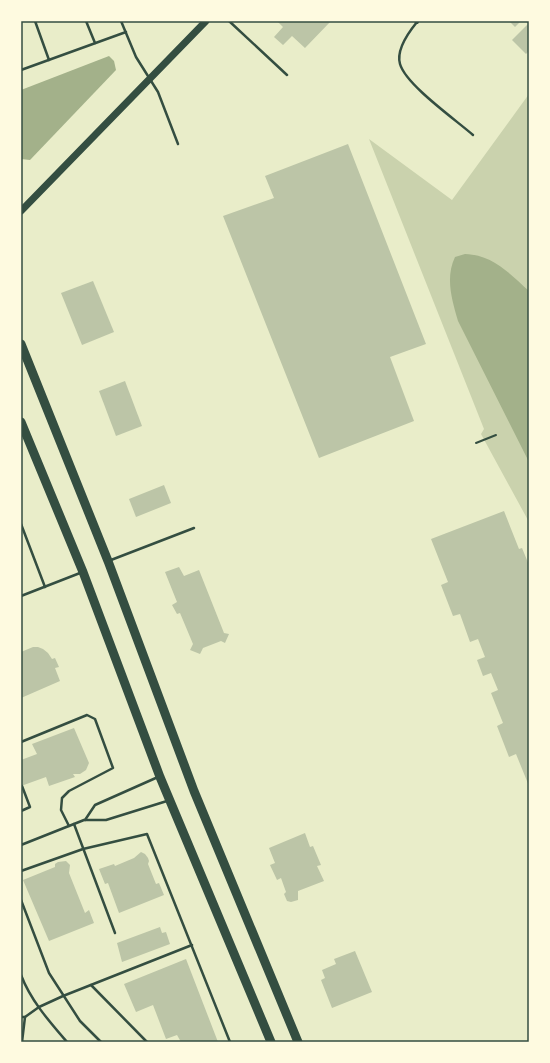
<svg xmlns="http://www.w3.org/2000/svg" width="550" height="1063" font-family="Mulish,sans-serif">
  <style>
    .green { fill: #cad2ad }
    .water { fill: #a3b18a }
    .building { fill: #bcc5a7 }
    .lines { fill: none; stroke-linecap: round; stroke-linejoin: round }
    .path { stroke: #344e41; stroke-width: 2 }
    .service { stroke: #344e41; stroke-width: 2.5 }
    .minor { stroke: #344e41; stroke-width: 4 }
    .tertiary { stroke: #344e41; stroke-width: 7 }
    .primary { stroke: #344e41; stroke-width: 9 }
    .neatline { fill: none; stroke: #344e41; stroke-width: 1.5 }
  </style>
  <rect width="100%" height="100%" fill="#e9edc9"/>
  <polygon class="green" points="529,94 529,522 481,434 484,429 369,139 452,200"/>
  <g class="water">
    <polygon points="109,56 114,61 116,70 30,160 21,159 21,90"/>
    <path d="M 465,254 C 493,255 509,273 529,291 L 529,462 L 458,321 C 452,300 445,278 455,257 Z"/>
  </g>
  <g class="building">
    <polygon points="277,21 331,21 305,48 292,36 283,45 274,37 283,27"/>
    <polygon points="509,21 521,21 515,27"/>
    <polygon points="529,23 529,51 526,54 512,40"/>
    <polygon points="348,144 426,344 390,357 414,421 319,458 223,216 274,198 265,176"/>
    <polygon points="93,281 114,332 82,345 61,293"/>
    <polygon points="125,381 142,426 116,436 99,391"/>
    <polygon points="164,485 171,503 136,517 129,499"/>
    <polygon points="504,511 519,549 522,548 529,565 529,786 516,754 509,757 497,726 503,723 491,693 498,690 491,673 483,676 477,660 485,657 478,639 470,642 460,614 453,616 441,585 448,582 431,539"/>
    <polygon points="179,567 184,576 199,570 224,633 229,634 225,643 221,641 203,648 200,654 190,650 193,644 180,613 177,614 172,605 177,602 165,572"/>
    <polygon points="33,647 38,647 43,649 48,653 52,659 55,658 59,667 55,668 60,681 21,698 21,652"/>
    <polygon points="74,728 89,763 86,770 80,774 73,774 75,777 49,786 46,777 21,786 21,760 37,754 32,744"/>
    <polygon points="305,833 310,847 313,846 321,865 317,866 324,881 298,891 298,900 291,902 287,901 284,894 286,892 281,878 277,880 270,865 275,863 269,848"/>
    <polygon points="141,852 145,854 148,858 149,861 148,864 156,884 159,883 164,895 119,913 108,883 105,884 99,869 114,864 115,866 134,858"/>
    <polygon points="66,861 70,865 69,873 85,913 89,910 94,923 49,941 23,880 55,867 55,864 58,862"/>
    <polygon points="160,927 162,933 166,932 170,944 122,962 117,943"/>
    <polygon points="355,951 372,992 332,1008 321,980 325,978 322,970 336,964 334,959"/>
    <polygon points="186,959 218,1042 181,1042 177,1035 166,1039 153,1005 136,1012 124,984"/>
  </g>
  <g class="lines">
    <polyline class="path" points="476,443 496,435"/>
    <g class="service">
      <polyline points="35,21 49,60"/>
      <polyline points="86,21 95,43"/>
      <polyline points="121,21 136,57 158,92 178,144"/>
      <polyline points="229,21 287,75"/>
      <path d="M 417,22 C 408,33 396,50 400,64 C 406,85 456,120 473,135"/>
      <polyline points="21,70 126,32"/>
      <polyline points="21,524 45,587"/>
      <polyline points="111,560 194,528"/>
      <polyline points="21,596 80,573"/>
      <polyline points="21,742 87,715 95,719 113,768 69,791 62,798 61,810 69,826"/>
      <polyline points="21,811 30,807 22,786"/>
      <polyline points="85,820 95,805 158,777"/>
      <polyline points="74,824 115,933"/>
      <polyline points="21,845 84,820 106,820 167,801"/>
      <polyline points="21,871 83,849 147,834 230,1042"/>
      <polyline points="21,900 49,973 80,1021 101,1042"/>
      <path d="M 21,975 C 31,1001 49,1021 67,1042"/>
      <polyline points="91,985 147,1042"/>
      <polyline points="21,1017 25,1017 39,1007 63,996 192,945"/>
      <polyline points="22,1042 25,1017"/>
    </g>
    <polyline class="minor" points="416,21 417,22"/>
    <polyline class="tertiary" points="21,211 206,21"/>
    <g class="primary">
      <polyline points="21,344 108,561 194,791 298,1042"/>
      <polyline points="21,422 83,572 160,777 271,1042"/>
    </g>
  </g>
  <rect width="550" height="1063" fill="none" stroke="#fefae0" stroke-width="44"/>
  <rect x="22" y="22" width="506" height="1019" class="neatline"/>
</svg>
